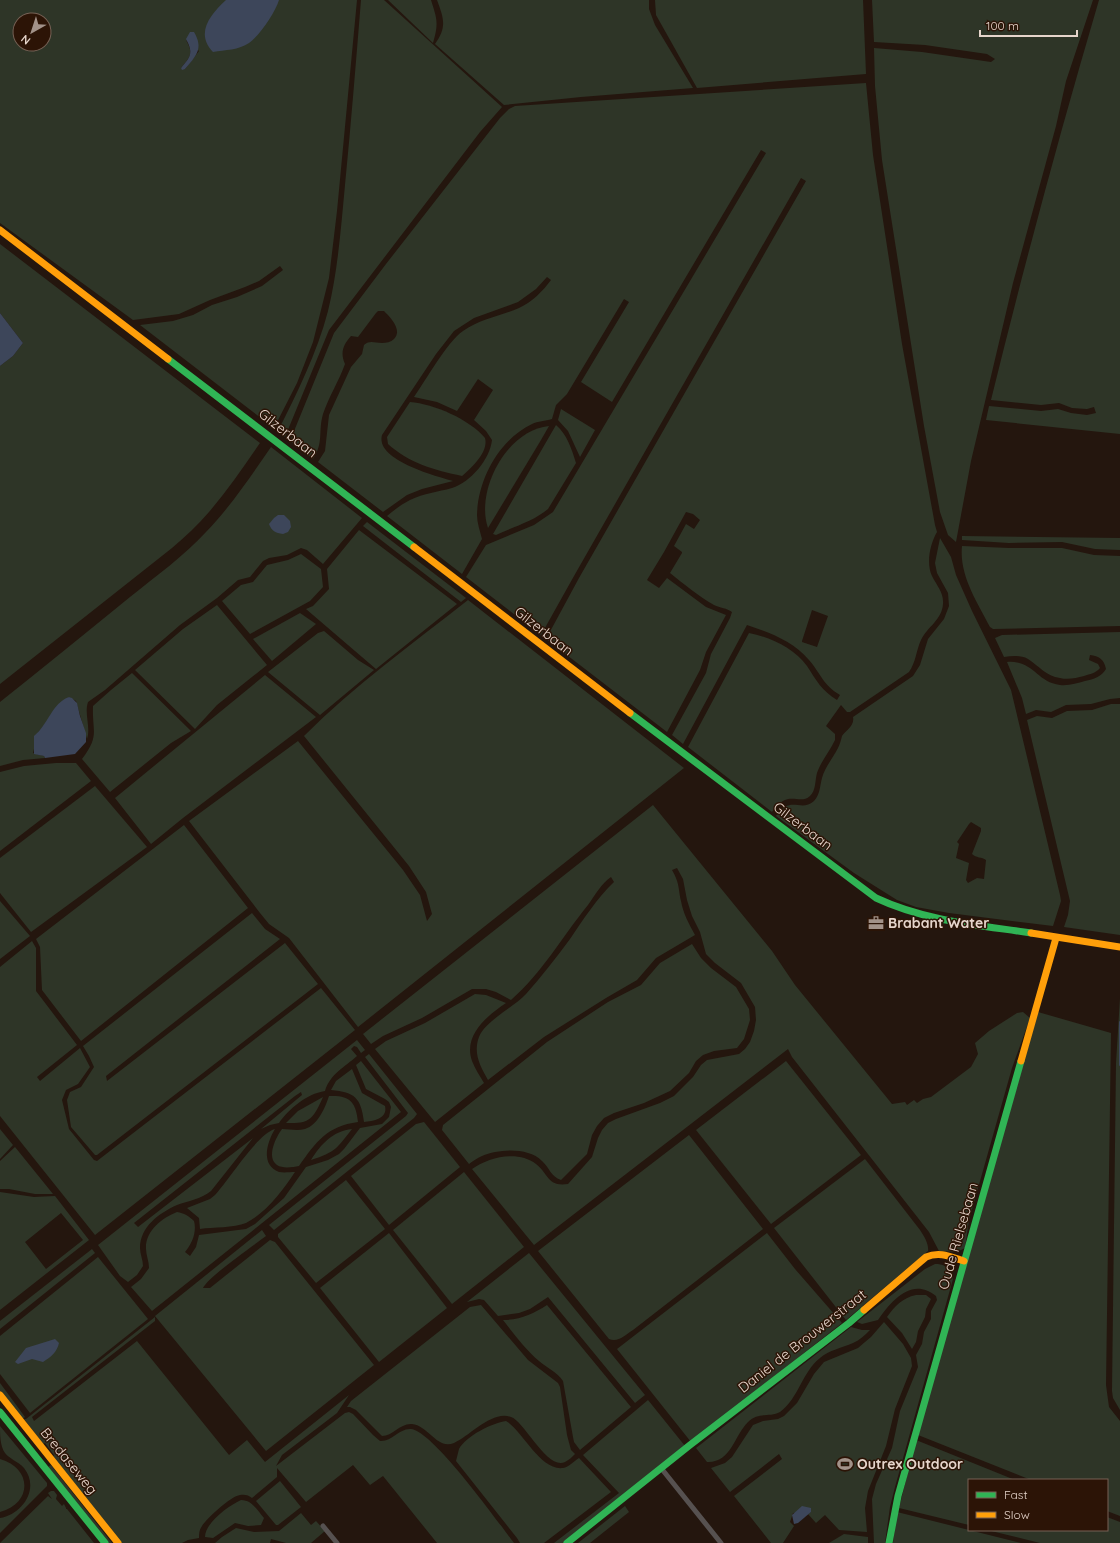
<svg xmlns="http://www.w3.org/2000/svg" width="1120" height="1543" font-family="Quicksand,sans-serif">
  <style>
    .green { fill: #2e3527; fill-rule: evenodd }
    .water { fill: #3d465a }
    .lines { fill: none; stroke-linecap: round; stroke-linejoin: round }
    .stream { stroke: #3d465a; stroke-width: 2 }
    .street { stroke: #565150; stroke-width: 5 }
    .fast { stroke: #30b455; stroke-width: 7 }
    .slow { stroke: #ff9f0a; stroke-width: 7 }
    .labels { text-anchor: middle; stroke-width: 3; stroke-linejoin: round; paint-order: stroke }
    .street-label { font-size: 14px; fill: #e6d5cb; stroke: #2c1406 }
    .poi-label { font-size: 14px; font-weight: bold; fill: #e6d5cb; stroke: #2c1406; text-anchor: start }
  </style>
  <rect width="100%" height="100%" fill="#24160e"/>
  <g class="green">
    <path d="M 0,0 L 357,0 L 337,211 L 329,278 L 313,342 L 297,383 L 274,428 L 140,325 L 173,321 L 193,315 L 212,305 L 237,297 L 262,286 L 283,270 L 280,266 L 259,281 L 245,287 L 210,300 L 179,314 L 133,320 L 0,223 ZM 20,20 L 44,20 L 44,44 L 20,44 ZM 186,40 L 199,51 L 185,69 L 181,68 C 190,57 194,54 186,40 Z"/>
    <path d="M 361,0 L 384,0 L 502,107 L 480,132 L 329,330 L 285,437 L 278,431 C 297,393 317,353 328,311 C 338,270 341,227 345,185 C 351,123 356,62 361,0 Z"/>
    <path d="M 388,0 L 431,0 C 437,19 439,23 433,43 Z"/>
    <path d="M 437,0 L 649,0 L 649,9 L 655,25 L 693,88 L 581,97 L 504,105 L 435,44 C 447,27 444,19 437,0 Z"/>
    <polygon points="655,0 863,0 866,74 697,88 656,15"/>
    <polygon points="872,0 1093,0 1066,81 1056,126 1013,283 971,461 956,542 948,535 940,512 924,426 882,160 875,86 874,48 922,52 991,62 995,59 987,54 925,45 874,42"/>
    <path d="M 1099,0 L 1120,0 L 1120,434 L 986,420 L 989,406 L 1041,411 L 1058,409 L 1071,413 L 1087,415 L 1096,413 L 1094,407 L 1087,409 L 1072,408 L 1059,403 L 1041,405 L 991,400 C 1024,266 1060,132 1099,0 Z"/>
    <path d="M 866,83 L 873,155 L 902,344 L 935,525 L 937,532 C 930,544 926,563 932,576 C 937,586 944,593 943,604 C 942,620 927,627 921,640 C 916,651 916,662 909,672 L 850,712 L 847,712 L 841,705 L 826,726 L 835,734 L 835,740 C 830,751 821,761 817,773 C 815,780 816,791 810,796 C 799,806 788,788 772,812 L 688,747 L 749,633 C 770,637 794,648 807,666 C 816,680 822,691 837,700 L 840,695 C 823,685 821,674 809,660 C 793,641 770,633 747,625 L 683,744 L 672,735 L 706,673 L 711,654 L 730,618 L 732,612 C 727,608 720,608 714,605 C 698,596 684,584 670,573 L 682,553 L 682,552 L 674,546 L 686,524 L 694,529 L 700,520 L 693,514 L 686,512 L 664,552 L 647,580 L 659,588 L 667,578 L 706,607 L 726,615 L 706,652 L 700,670 L 667,732 L 546,639 L 579,578 L 806,181 L 801,178 L 574,576 L 541,635 L 466,577 L 486,545 L 534,525 L 553,512 L 766,153 L 761,150 L 612,402 L 581,382 L 629,302 L 624,299 L 567,394 L 556,405 L 552,419 C 545,421 538,421 532,424 C 499,440 478,479 477,515 C 477,523 480,531 482,539 L 462,574 L 387,516 C 394,510 402,504 410,500 C 424,493 438,492 452,488 C 471,482 490,459 492,440 L 486,431 L 474,420 L 493,390 L 478,379 L 457,411 L 437,402 L 414,397 C 426,380 447,342 463,331 C 480,319 501,316 519,308 C 532,302 543,291 551,280 L 547,277 L 536,289 L 518,302 L 474,318 L 454,331 L 436,354 L 382,435 C 375,460 436,476 453,481 L 422,489 L 407,495 L 383,512 L 318,462 L 325,451 L 329,415 L 351,367 L 362,354 L 364,345 C 370,340 374,343 382,343 C 386,343 391,342 394,339 C 403,330 390,317 384,311 L 378,311 L 376,313 L 358,337 L 351,336 C 343,345 340,353 345,364 C 339,381 329,396 323,414 C 318,431 324,443 313,459 L 290,441 L 334,333 L 386,264 L 500,118 L 509,109 L 515,106 ZM 812,610 L 828,616 L 817,647 L 802,642 L 802,641 Z"/>
    <path d="M 0,244 L 260,443 C 244,466 228,490 209,512 C 198,525 185,537 172,548 L 0,684 L 0,366 L 13,356 L 23,343 L 0,313 Z"/>
    <path d="M 410,402 C 434,404 469,419 485,438 C 489,452 471,468 462,476 C 434,470 409,463 388,444 L 387,437 Z"/>
    <polygon points="561,409 595,430 580,457 568,431 558,420"/>
    <path d="M 556,425 C 567,434 572,450 576,463 L 548,509 C 534,521 513,527 496,535 L 493,534 Z"/>
    <path d="M 549,426 L 541,440 L 488,528 C 475,490 507,430 549,426 Z"/>
    <path d="M 271,447 L 362,518 L 323,564 L 307,550 L 301,548 L 287,555 L 269,558 L 263,561 L 250,577 L 238,580 L 217,598 L 180,625 L 105,690 L 88,702 C 84,714 91,727 87,739 L 76,701 L 69,697 L 53,712 L 48,720 L 37,734 L 34,741 L 35,745 L 33,753 L 44,756 L 45,758 L 23,760 L 0,766 L 0,702 C 44,667 87,632 130,597 C 156,576 184,556 206,532 C 231,506 251,476 271,447 Z"/>
    <polygon points="367,522 466,598 461,602 363,526"/>
    <polygon points="359,530 457,604 376,669 306,609 313,606 329,589 327,569"/>
    <polygon points="962,536 1120,538 1120,550 1095,549 1062,542 1009,543 962,540"/>
    <path d="M 940,538 L 951,557 L 956,575 L 972,611 L 1011,690 L 1060,895 L 1061,901 L 1053,926 L 949,913 L 916,907 L 897,900 L 854,873 L 776,816 C 791,794 800,813 814,801 C 820,795 820,785 822,778 C 825,767 833,758 838,748 C 840,744 841,740 842,736 C 845,731 855,726 853,717 L 913,676 L 920,665 L 928,639 L 944,619 L 949,606 L 948,593 L 937,573 L 935,563 ZM 971,822 L 981,828 L 981,831 L 972,854 C 976,858 982,857 986,860 L 984,879 L 977,878 L 968,883 L 966,880 L 969,863 L 956,858 L 959,844 L 957,842 L 969,824 Z"/>
    <path d="M 962,546 L 1009,548 L 1062,548 L 1094,555 L 1120,556 L 1120,626 L 993,629 L 990,627 C 977,602 959,575 962,546 Z"/>
    <polygon points="301,554 321,569 323,587 310,601 250,634 222,601 241,585 253,582 267,565 288,560"/>
    <path d="M 468,600 L 684,768 L 358,1027 L 289,938 L 269,924 L 260,913 L 189,821 L 298,741 L 403,870 L 420,895 L 427,921 L 432,914 L 426,892 L 409,866 L 304,736 C 354,686 412,644 468,600 Z"/>
    <polygon points="217,605 267,665 217,705 195,729 135,670 183,629"/>
    <polygon points="300,613 316,624 272,661 253,639"/>
    <polygon points="324,631 358,660 374,670 320,715 268,672 318,633"/>
    <path d="M 1120,632 L 1120,698 L 1110,699 L 1091,704 L 1066,705 L 1051,712 L 1036,710 L 1026,714 L 1022,698 L 1007,662 C 1034,660 1036,682 1060,685 C 1069,686 1077,683 1085,681 C 1094,679 1101,677 1106,669 C 1104,659 1099,656 1090,655 L 1089,660 L 1098,664 L 1100,668 C 1096,673 1090,674 1084,676 C 1076,678 1068,680 1060,678 C 1046,676 1039,666 1028,659 C 1021,655 1012,656 1004,657 L 995,638 L 1002,635 Z"/>
    <path d="M 132,673 L 191,731 L 171,743 L 110,792 L 82,759 C 100,735 92,732 93,706 L 111,690 Z"/>
    <polygon points="265,675 316,717 183,818 151,844 115,798"/>
    <polygon points="1111,704 1120,704 1120,935 1064,927 1068,915 1070,901 1027,720 1037,716 1052,718 1067,711 1092,710"/>
    <polygon points="56,763 76,763 91,781 0,851 0,772 24,766"/>
    <polygon points="95,786 147,847 31,932 0,893 0,858"/>
    <path d="M 653,805 L 772,951 L 795,985 L 892,1104 L 905,1102 L 907,1105 L 914,1100 L 917,1103 L 923,1099 L 931,1097 L 971,1067 L 978,1054 L 975,1043 L 989,1031 L 1017,1013 L 1023,1012 L 1030,1018 L 1012,1068 L 969,1220 L 965,1248 L 957,1252 L 939,1251 L 929,1232 L 792,1057 L 788,1049 L 534,1245 L 472,1169 C 489,1157 518,1150 536,1164 C 549,1174 547,1187 568,1184 L 592,1157 L 598,1138 L 602,1130 L 608,1123 L 616,1119 L 660,1103 L 674,1096 L 693,1077 L 701,1065 L 707,1060 L 739,1054 L 745,1049 L 750,1042 L 754,1031 L 756,1020 L 755,1007 L 741,983 L 715,963 L 706,954 L 700,932 L 692,916 L 687,900 L 683,879 L 677,868 L 672,870 C 680,884 678,888 681,901 C 683,913 689,924 695,935 L 656,958 L 637,980 L 606,998 L 544,1037 L 488,1080 C 480,1066 473,1053 479,1037 C 486,1020 513,1008 526,994 C 541,977 556,958 570,939 C 583,920 597,898 614,882 L 611,877 C 602,883 595,895 588,905 C 562,937 542,973 511,1000 L 496,992 L 486,989 L 472,989 L 422,1018 L 383,1036 L 371,1044 L 363,1034 Z"/>
    <polygon points="184,825 248,908 81,1041 42,990 40,947 36,939"/>
    <polygon points="0,901 30,936 0,959"/>
    <polygon points="252,913 265,929 280,939 106,1076 107,1081 285,943 318,984 97,1155 95,1155 71,1127 67,1100 70,1092 81,1087 94,1067 89,1056 83,1046"/>
    <polygon points="32,941 36,948 36,991 77,1045 37,1077 40,1081 80,1048 90,1067 78,1084 66,1090 62,1100 69,1129 94,1160 97,1161 321,988 355,1030 95,1235 0,1116 0,967"/>
    <path d="M 692,944 L 701,958 L 711,968 L 736,987 L 749,1009 L 750,1020 L 744,1039 L 737,1048 L 714,1051 L 703,1055 L 696,1061 L 689,1073 L 670,1091 L 644,1103 L 614,1113 L 604,1118 L 597,1126 L 592,1135 L 587,1154 L 561,1180 C 551,1177 549,1167 542,1161 C 528,1147 499,1149 482,1156 C 477,1158 473,1161 469,1164 L 442,1130 L 443,1125 L 547,1042 L 608,1002 L 641,985 L 660,963 Z"/>
    <path d="M 475,994 L 486,995 L 506,1003 C 487,1016 463,1035 472,1061 C 475,1069 480,1076 484,1083 L 435,1122 L 375,1049 L 386,1041 L 425,1023 Z"/>
    <polygon points="1120,998 1120,1410 1113,1398 1112,1391 1116,1063"/>
    <polygon points="1038,1012 1111,1033 1106,1385 1109,1407 1120,1421 1120,1516 1107,1511 1107,1480 1031,1480 918,1435"/>
    <path d="M 357,1040 L 365,1050 L 361,1053 L 357,1047 L 354,1046 L 351,1049 L 357,1056 C 345,1067 330,1074 325,1091 C 306,1094 289,1109 279,1123 L 270,1125 L 261,1129 L 302,1095 L 301,1092 L 295,1096 L 134,1223 L 138,1227 L 253,1138 L 211,1191 C 201,1199 188,1201 177,1205 C 159,1213 140,1227 140,1248 C 140,1254 143,1260 143,1266 L 137,1275 L 128,1282 L 120,1276 L 98,1245 Z"/>
    <polygon points="369,1054 417,1114 414,1118 274,1230 269,1225 406,1116 408,1113 365,1057"/>
    <path d="M 361,1061 L 401,1112 L 152,1311 L 131,1287 L 141,1279 L 149,1268 C 149,1261 146,1255 146,1249 C 145,1231 162,1218 177,1212 C 184,1213 189,1216 194,1221 C 197,1232 192,1244 185,1252 L 190,1256 L 196,1247 L 199,1235 L 238,1230 L 246,1229 L 255,1224 L 284,1198 L 306,1167 L 328,1160 L 339,1154 L 344,1149 L 360,1128 L 382,1124 L 389,1117 L 391,1107 L 389,1102 L 385,1099 L 366,1089 L 356,1065 Z"/>
    <polygon points="786,1061 861,1155 771,1224 696,1130"/>
    <path d="M 352,1069 L 362,1093 L 385,1106 C 388,1119 373,1121 364,1122 C 361,1098 355,1092 331,1090 L 336,1081 Z"/>
    <path d="M 329,1096 C 350,1095 356,1102 358,1122 C 327,1126 316,1142 299,1166 C 293,1167 283,1169 277,1165 C 266,1157 276,1137 282,1129 C 289,1129 297,1131 305,1129 C 318,1125 325,1108 329,1096 Z"/>
    <path d="M 323,1097 C 313,1119 310,1124 286,1123 L 298,1111 Z"/>
    <polygon points="424,1122 460,1167 389,1225 351,1176 416,1124"/>
    <polygon points="0,1129 13,1145 0,1159"/>
    <path d="M 275,1129 C 267,1142 260,1165 279,1172 C 284,1173 290,1172 295,1172 C 283,1190 266,1213 246,1223 C 234,1228 213,1227 200,1229 L 199,1218 L 187,1208 L 210,1199 L 215,1195 C 229,1180 257,1134 275,1129 Z"/>
    <path d="M 352,1129 C 337,1148 336,1152 311,1160 C 321,1144 333,1131 352,1129 Z"/>
    <path d="M 689,1135 L 763,1229 L 633,1330 C 625,1335 618,1343 609,1339 L 538,1251 Z"/>
    <polygon points="15,1147 53,1194 35,1194 9,1189 0,1189 0,1161"/>
    <path d="M 865,1159 L 920,1230 C 924,1236 929,1244 928,1251 L 846,1320 L 774,1228 Z"/>
    <polygon points="464,1172 524,1247 452,1304 393,1230"/>
    <polygon points="346,1180 385,1229 316,1283 278,1237 278,1234"/>
    <path d="M 0,1192 L 34,1197 L 55,1196 L 89,1240 L 0,1310 ZM 61,1213 L 83,1240 L 46,1269 L 25,1242 Z"/>
    <path d="M 262,1230 L 266,1236 C 253,1246 209,1276 203,1288 L 210,1288 L 270,1240 L 275,1242 L 374,1365 L 266,1451 L 155,1316 Z"/>
    <polygon points="389,1233 447,1308 379,1362 320,1288"/>
    <polygon points="767,1233 795,1269 842,1323 691,1442 617,1349"/>
    <polygon points="92,1249 95,1253 0,1329 0,1321"/>
    <polygon points="529,1253 645,1395 635,1403 548,1297 530,1309 519,1313 498,1316 484,1300 479,1299 467,1302"/>
    <polygon points="98,1257 148,1319 30,1413 0,1374 0,1336"/>
    <path d="M 935,1264 C 946,1264 950,1269 953,1279 L 895,1487 L 890,1507 L 885,1543 L 874,1543 L 872,1499 L 876,1484 L 892,1448 L 900,1411 L 918,1367 L 916,1355 L 922,1344 L 924,1332 L 931,1319 L 931,1311 L 937,1300 L 936,1296 C 912,1276 891,1301 878,1320 L 862,1324 L 857,1322 L 925,1269 Z"/>
    <path d="M 916,1295 L 926,1295 L 931,1299 L 926,1309 L 925,1317 L 918,1331 L 916,1342 L 912,1349 L 902,1333 L 887,1317 C 895,1306 902,1298 916,1295 Z"/>
    <path d="M 481,1305 L 528,1360 L 558,1383 L 560,1387 L 567,1435 L 571,1450 L 575,1454 C 572,1457 569,1460 565,1462 C 548,1471 524,1421 511,1417 C 492,1410 470,1436 454,1443 C 437,1450 429,1426 412,1424 C 400,1423 393,1436 382,1436 L 356,1410 L 350,1407 L 347,1407 L 351,1401 L 470,1307 Z"/>
    <path d="M 547,1305 L 631,1407 L 580,1450 L 574,1442 L 573,1437 L 563,1381 C 557,1372 547,1368 539,1361 C 525,1349 514,1334 503,1320 C 520,1320 533,1314 547,1305 Z"/>
    <path d="M 155,1317 L 155,1321 L 32,1417 L 34,1421 L 137,1341 L 229,1455 L 247,1440 L 265,1462 L 349,1395 L 337,1413 L 282,1455 L 276,1466 L 345,1413 L 349,1412 L 353,1414 L 373,1435 L 380,1441 C 392,1442 399,1428 411,1429 C 433,1431 498,1522 514,1543 L 437,1543 L 383,1476 L 370,1485 L 353,1465 L 306,1502 L 277,1468 L 277,1477 L 252,1498 C 249,1495 244,1494 240,1495 C 231,1496 207,1518 202,1526 C 199,1530 199,1534 199,1538 L 188,1540 L 182,1543 L 121,1543 L 84,1495 L 85,1494 L 84,1493 L 82,1494 L 53,1457 L 54,1455 L 45,1443 L 43,1444 L 24,1419 L 26,1419 ZM 73,1468 L 92,1491 L 88,1493 L 70,1470 Z"/>
    <polygon points="884,1322 903,1344 911,1358 912,1366 895,1409 886,1446 868,1491 865,1508 867,1532 839,1530 825,1515 816,1523 808,1514 811,1512 793,1513 790,1522 794,1526 783,1543 771,1543 734,1496 782,1459 779,1454 730,1492 711,1468 725,1463 732,1457 753,1425 763,1421 778,1419 784,1416 797,1403 814,1374 824,1362 858,1348 865,1342 871,1337"/>
    <path d="M 851,1327 L 862,1330 L 870,1330 C 865,1335 860,1340 853,1343 C 842,1348 829,1350 820,1358 C 802,1372 799,1398 780,1412 C 770,1418 759,1411 748,1422 C 734,1436 731,1463 707,1462 L 696,1448 Z"/>
    <polygon points="0,1383 25,1417 20,1421 0,1395"/>
    <polygon points="648,1400 685,1446 564,1543 554,1543 619,1493 583,1455"/>
    <path d="M 506,1421 C 523,1431 540,1471 563,1468 C 569,1467 574,1461 579,1458 L 611,1492 L 544,1543 L 520,1543 L 517,1538 L 456,1461 C 457,1457 458,1453 459,1449 C 466,1436 492,1423 506,1421 Z"/>
    <path d="M 0,1426 L 47,1483 L 47,1486 L 0,1533 L 0,1518 C 23,1514 40,1488 24,1468 C 19,1462 8,1458 5,1453 C 0,1446 0,1434 0,1426 Z"/>
    <polygon points="916,1440 1015,1480 969,1480 969,1525 899,1508"/>
    <path d="M 0,1459 C 32,1468 33,1503 0,1512 Z"/>
    <polygon points="51,1465 112,1543 108,1543 48,1467"/>
    <polygon points="280,1481 301,1507 278,1525 276,1525 256,1501"/>
    <polygon points="51,1491 54,1491 57,1495 56,1499 62,1506 64,1504 66,1508 66,1509 67,1509 94,1543 0,1543 48,1496 52,1499 48,1493"/>
    <path d="M 241,1500 C 252,1500 257,1510 264,1518 L 261,1525 L 248,1526 L 235,1523 L 213,1538 L 205,1537 C 205,1523 228,1506 241,1500 Z"/>
    <polygon points="625,1506 629,1512 590,1543 578,1543"/>
    <polygon points="897,1512 1021,1543 893,1543"/>
    <polygon points="301,1513 311,1525 316,1521 325,1531 311,1543 286,1543 271,1539 270,1543 215,1543 222,1537 236,1528 254,1532 279,1531"/>
    <polygon points="1107,1517 1120,1522 1120,1543 1040,1543 987,1530 1107,1530"/>
    <polygon points="844,1534 868,1537 868,1543 829,1543"/>
  </g>
  <g class="water">
    <path d="M 226,0 L 279,0 C 275,13 260,35 249,43 C 239,50 225,50 213,52 C 195,33 210,15 226,0 Z"/>
    <path d="M 190,32 L 194,32 C 204,49 196,56 185,69 L 182,70 L 181,68 C 190,57 194,54 186,39 Z"/>
    <polygon points="0,313 23,343 13,356 0,366"/>
    <path d="M 278,515 L 284,515 L 290,521 L 291,527 L 288,532 L 283,534 C 275,533 272,531 269,524 L 274,518 Z"/>
    <path d="M 69,697 L 72,698 L 77,703 L 80,716 L 86,733 L 86,742 L 75,754 L 45,758 L 44,756 L 34,754 L 34,736 C 48,725 52,703 69,697 Z"/>
    <path d="M 55,1339 L 59,1343 C 57,1352 51,1357 43,1362 L 32,1359 L 18,1364 L 15,1362 L 26,1348 Z"/>
    <polygon points="802,1506 811,1508 811,1512 798,1523 794,1524 792,1515"/>
  </g>
  <g class="lines">
    <polyline class="stream" points="1120,1022 1120,1065"/>
    <g class="street">
      <polyline points="661,1468 721,1543"/>
      <polyline points="323,1526 337,1543"/>
    </g>
    <g class="fast">
      <polyline points="168,359 414,547"/>
      <path d="M 630,713 L 876,898 C 925,921 978,925 1031,933"/>
      <polyline points="0,1412 105,1543"/>
      <polyline points="567,1543 690,1445 849,1323 864,1310"/>
      <polyline points="889,1543 898,1496 1021,1061"/>
    </g>
    <g class="slow">
      <polyline points="0,230 168,359"/>
      <polyline points="414,547 630,713"/>
      <polyline points="1031,933 1120,947"/>
      <polyline points="1021,1061 1056,938"/>
      <path d="M 864,1310 L 926,1257 C 940,1251 951,1257 964,1261"/>
      <polyline points="0,1395 118,1543"/>
    </g>
  </g>
  <defs>
    <symbol id="office-bare" viewBox="-9 -9 18 18"><path d="M-6-3h4V-5.5h4V-3h4V5H-6ZM-1-4.5V-3h2v-1.5ZM-6 0V1H6V0Z" fill="#a29289" stroke="#2c1406" stroke-width="2.5" paint-order="stroke"/></symbol>
    <symbol id="stadium-bare" viewBox="-9 -9 18 18"><path d="M0-5a6.5 5 0 1 0 0 10a6.5 5 0 1 0 0-10ZM-3.5-1.8h7v3.6h-7Z" fill="#a29289" stroke="#2c1406" stroke-width="2.5" paint-order="stroke"/></symbol>
  </defs>
  <g fill-rule="evenodd">
    <use href="#office-bare" x="865" y="912" width="22" height="22"/>
    <use href="#stadium-bare" x="834" y="1453" width="22" height="22"/>
  </g>
  <g class="labels">
    <g class="street-label">
      <text transform="translate(288 433) rotate(38)" y="5">Gilzerbaan</text>
      <text transform="translate(544 631) rotate(38)" y="5">Gilzerbaan</text>
      <text transform="translate(803 826) rotate(37)" y="5">Gilzerbaan</text>
      <text transform="translate(958 1236) rotate(-74)" y="5">Oude Rielsebaan</text>
      <text transform="translate(802 1341) rotate(-38)" y="5">Daniel de Brouwerstraat</text>
      <text transform="translate(69 1461) rotate(51)" y="5">Bredaseweg</text>
    </g>
    <g class="poi-label">
      <text x="888" y="928">Brabant Water</text>
      <text x="857" y="1469">Outrex Outdoor</text>
    </g>
  </g>
  <rect x="968" y="1479" width="140" height="52" fill="#2c1406" stroke="#766155"/>
  <rect x="976" y="1492" width="20" height="6" fill="#30b455" stroke="#766155"/>
  <text x="1004" y="1499" font-size="12" fill="#e6d5cb">Fast</text>
  <rect x="976" y="1512" width="20" height="6" fill="#ff9f0a" stroke="#766155"/>
  <text x="1004" y="1519" font-size="12" fill="#e6d5cb">Slow</text>
  <g transform="translate(32 32) rotate(219)"><circle r="19" fill="#2c1406" stroke="#766155"/>
  <path d="M0-3L7 15L0 10L-7 15Z" fill="#a29289"/>
  <text y="-6" font-size="11" font-weight="bold" text-anchor="middle" fill="#e6d5cb">N</text>
  </g>
  <path d="M980 30v6h97v-6" fill="none" stroke="#e6d5cb" stroke-width="2"/>
  <text x="986" y="30" font-size="12" fill="#e6d5cb" stroke="#2c1406" stroke-width="3" paint-order="stroke">100 m</text>
</svg>
